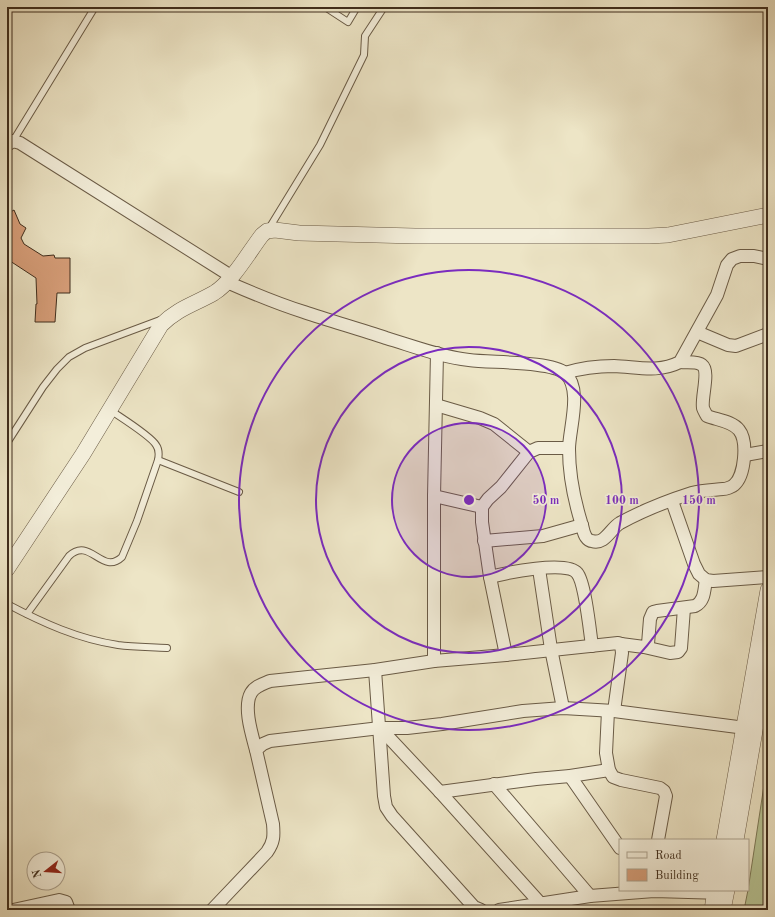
<svg xmlns="http://www.w3.org/2000/svg" width="775" height="917" font-family="'Old Standard TT',serif">
  <style>
    .green { fill: #b8c595; stroke: #7c7958 }
    .building { fill: #d79e79; stroke: #3f2d1c }
    .lines { fill: none; stroke-linecap: round; stroke-linejoin: round }
    .service-casing { stroke: #6a5b46; stroke-width: 8 }
    .minor-casing { stroke: #6a5b46; stroke-width: 14 }
    .tertiary-casing { stroke: #6a5b46; stroke-width: 16 }
    .service { stroke: #f3eeda; stroke-width: 6 }
    .minor { stroke: #f3eeda; stroke-width: 12 }
    .tertiary { stroke: #f3eeda; stroke-width: 15 }
    .ring { fill: none; stroke: #7b2cbf; stroke-width: 2 }
    .centre { fill: #7b2cbf; stroke: #f3eeda; stroke-width: 2 }
    .ring-label { font-size: 12px; text-anchor: middle; font-weight: bold; fill: #7b2cbf; stroke: #f3eeda; stroke-width: 3.5; stroke-linejoin: round; paint-order: stroke }
  </style>
  <rect width="100%" height="100%" fill="#ede5c6"/>
  <filter id="stains"><feTurbulence type="fractalNoise" baseFrequency=".005" numOctaves="4"/><feColorMatrix values="0 0 0 0 .2 0 0 0 0 .09 0 0 0 0 .02 0 0 0 .5 -.17"/></filter>
  <radialGradient id="worn" r=".72"><stop offset=".6" stop-color="#630" stop-opacity="0"/><stop offset="1" stop-color="#630" stop-opacity=".3"/></radialGradient>
  <polygon class="green" points="768,759 768,910 744,910 748,890"/>
  <polygon class="building" points="14,210 20,224 26,228 21,238 24,244 43,256 54,255 55,258 70,258 70,293 57,293 55,322 35,322 36,304 37,304 36,278 7,259 7,214"/>
  <g class="lines">
    <defs>
      <g id="service">
        <polyline points="325,7 348,22 357,7"/>
        <polyline points="13,141 95,7"/>
        <polyline points="268,230 320,145 364,55 365,36 384,7"/>
        <polyline points="7,443 43,387 57,369 69,357 85,348 160,320"/>
        <polyline points="158,460 239,492"/>
        <path d="M 7,604 C 43,623 78,639 118,645 C 134,647 151,647 167,648"/>
        <path d="M 27,614 L 69,556 C 90,536 102,576 122,557 L 137,521 L 158,460 C 159,455 159,449 156,445 C 151,436 120,417 110,410"/>
      </g>
      <g id="minor">
        <polyline points="7,145 13,141 20,143 231,276"/>
        <path d="M 227,282 C 252,293 278,304 304,312 C 331,321 359,329 386,338 C 413,346 441,357 469,360 C 490,363 551,361 565,373 C 583,389 569,429 569,449 C 569,474 574,499 581,522 C 583,527 583,533 586,537 C 588,540 589,541 592,541 C 605,545 610,529 620,523 C 642,511 667,501 692,493 C 702,490 713,490 723,489 C 726,489 732,487 734,485 C 745,476 748,441 739,430 C 732,421 717,420 707,416 C 706,414 704,411 703,408 C 701,398 710,371 702,365 C 697,361 687,363 680,362"/>
        <polyline points="697,332 728,345 736,346 768,334"/>
        <path d="M 565,373 C 581,368 597,366 614,366 C 638,367 658,373 680,362 L 717,295 L 727,265 L 732,259 L 740,256 L 754,256 L 768,259"/>
        <polyline points="436,405 480,418 494,424 529,452"/>
        <polyline points="745,455 768,451"/>
        <polyline points="434,496 482,507"/>
        <polyline points="672,501 694,564 699,574 706,580 713,581 768,577"/>
        <polyline points="484,541 543,536 582,525"/>
        <polyline points="539,569 551,649 563,708"/>
        <path d="M 490,577 C 506,573 567,560 577,573 C 585,582 590,632 592,646"/>
        <path d="M 621,644 L 644,647 L 648,644 L 650,619 L 653,612 L 657,611 L 695,606 C 705,601 704,590 706,580"/>
        <polyline points="644,647 670,653 678,652 681,648 684,608"/>
        <polyline points="506,655 490,577 482,522 482,507 488,499 501,487 529,452 538,448 569,448"/>
        <polyline points="434,661 434,496 437,353"/>
        <polyline points="375,670 384,796 386,807 392,816 474,907 481,910"/>
        <polyline points="608,711 606,753 609,770 613,777 621,780 660,788 664,791 666,796 658,840"/>
        <polyline points="380,728 440,792 540,903"/>
        <path d="M 256,750 C 252,735 243,707 251,693 C 255,686 263,684 270,681 L 375,670 L 434,661 L 506,655 L 618,643 L 621,644 L 622,653 L 614,711"/>
        <polyline points="570,776 620,848"/>
        <polyline points="494,784 590,896"/>
        <polyline points="440,792 536,779 570,776 609,770"/>
        <polyline points="13,910 59,900 66,902 69,910"/>
        <path d="M 212,910 L 267,852 C 274,842 274,836 273,824 L 256,750 L 263,744 L 270,741 L 380,728 L 407,728 L 442,724 L 523,711 L 563,708 L 614,711 L 753,729"/>
        <polyline points="499,910 590,896 654,891 723,893"/>
      </g>
      <g id="tertiary">
        <path d="M 7,569 L 83,454 L 161,325 C 178,308 195,304 214,293 C 232,282 249,252 262,235 L 267,231 L 275,230 L 299,233 L 415,236 L 649,236 L 668,235 L 768,215"/>
        <polyline points="724,840 768,590"/>
        <polyline points="736,840 768,656"/>
        <polyline points="712,910 715,890"/>
        <polyline points="723,910 727,890"/>
      </g>
    </defs>
    <use href="#service" class="service-casing"/>
    <use href="#minor" class="minor-casing"/>
    <use href="#tertiary" class="tertiary-casing"/>
    <use href="#service" class="service"/>
    <use href="#minor" class="minor"/>
    <use href="#tertiary" class="tertiary"/>
  </g>
  <circle cx="469" cy="500" r="77" fill="#7b2cbf" fill-opacity=".12"/>
  <g class="ring">
    <circle cx="469" cy="500" r="77"/>
    <circle cx="469" cy="500" r="153"/>
    <circle cx="469" cy="500" r="230"/>
  </g>
  <circle cx="469" cy="500" r="6" class="centre"/>
  <g class="ring-label">
    <text x="546" y="504">50 m</text>
    <text x="622" y="504">100 m</text>
    <text x="699" y="504">150 m</text>
  </g>
  <rect width="775" height="917" fill="none" stroke="#ede5c6" stroke-width="24"/>
  <rect x="8" y="8" width="759" height="901" fill="none" stroke="#3f2d1c" stroke-width="2"/>
  <rect x="12" y="12" width="751" height="893" fill="none" stroke="#3f2d1c"/>
  <rect x="619" y="839" width="130" height="52" fill="#f3eeda" stroke="#aba18e"/>
  <rect x="627" y="852" width="20" height="6" fill="#f3eeda" stroke="#aba18e"/>
  <text x="655" y="859" font-size="12" fill="#3f2d1c">Road</text>
  <rect x="627" y="869" width="20" height="12" fill="#d79e79" stroke="#aba18e"/>
  <text x="655" y="879" font-size="12" fill="#3f2d1c">Building</text>
  <g transform="translate(46 871) rotate(253)"><circle r="19" fill="#f3eeda" stroke="#aba18e"/>
  <path d="M0-3L7 15L0 10L-7 15Z" fill="#8f2418"/>
  <text y="-6" font-size="11" font-weight="bold" text-anchor="middle" fill="#3f2d1c">N</text>
  </g>
  <rect width="100%" height="100%" filter="url(#stains)"/>
  <rect width="100%" height="100%" fill="url(#worn)"/>
</svg>
